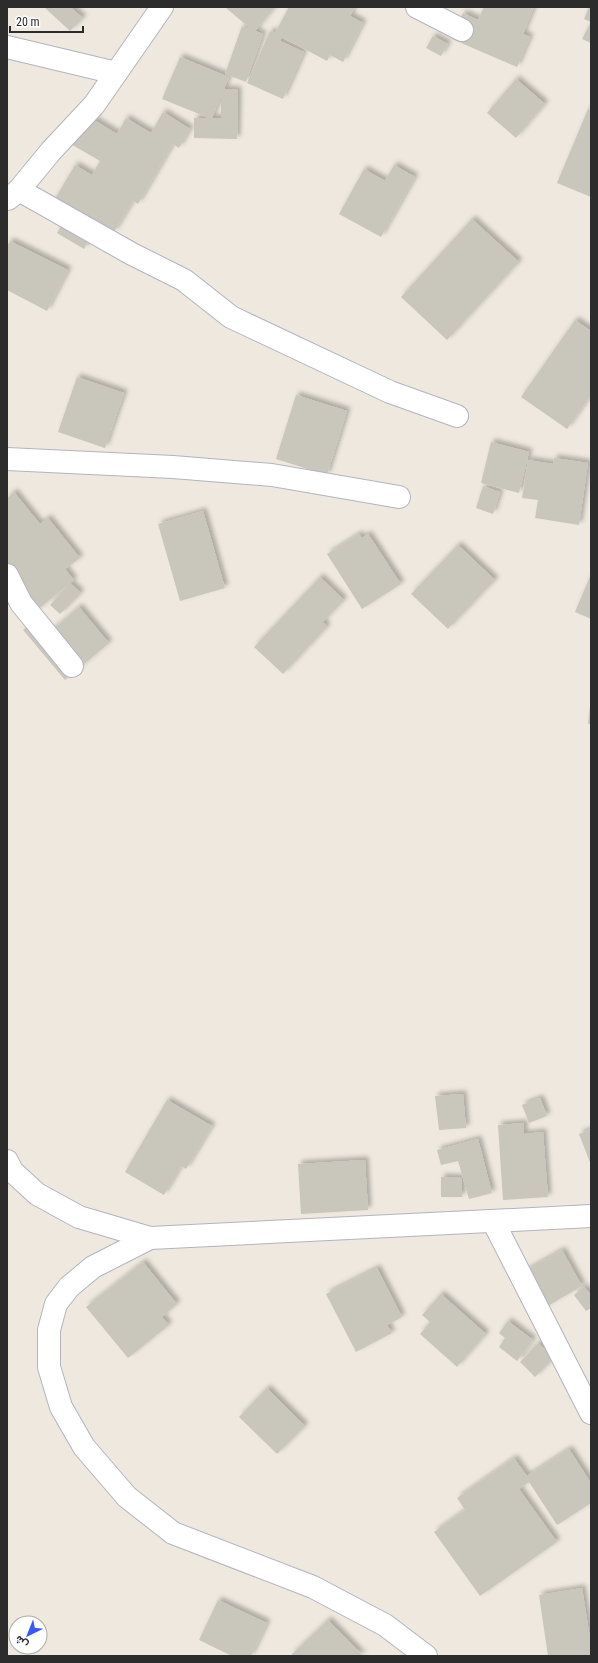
<svg xmlns="http://www.w3.org/2000/svg" width="598" height="1663" font-family="'Roboto Condensed',Vazirmatn,sans-serif">
  <style>
    .building { fill: #c9c6bc; fill-rule: evenodd; filter: url(#shadow) }
    .lines { fill: none; stroke-linecap: round; stroke-linejoin: round }
    .minor-casing { stroke: #b2b4c0; stroke-width: 24 }
    .tertiary-casing { stroke: #b2b4c0; stroke-width: 24 }
    .minor { stroke: #fff; stroke-width: 22 }
    .tertiary { stroke: #fff; stroke-width: 22 }
  </style>
  <defs>
    <filter id="shadow"><feDropShadow dx="3.5" dy="-3.5" stdDeviation="2" flood-color="#0004"/></filter>
  </defs>
  <rect width="100%" height="100%" fill="#eee8de"/>
  <g class="building">
    <polygon points="44,7 70,7 83,18 70,31"/>
    <polygon points="225,7 275,7 255,31 263,34 246,82 225,74 242,26 252,30"/>
    <polygon points="289,7 355,7 350,16 363,23 343,62 330,55 327,61 282,37 280,41 304,52 283,99 247,83 270,31 275,33"/>
    <polygon points="484,7 534,7 523,34 530,37 517,67 452,39 463,13 478,20"/>
    <polygon points="589,7 591,7 591,43 582,39 591,22 584,19"/>
    <polygon points="433,36 448,44 441,56 426,48"/>
    <path d="M 180,57 L 229,77 L 224,89 L 238,90 L 237,139 L 194,138 L 194,118 L 209,118 L 162,99 ZM 221,96 L 221,118 L 212,118 Z"/>
    <polygon points="516,79 545,104 516,138 487,113"/>
    <polygon points="588,109 591,110 591,197 557,183"/>
    <polygon points="163,112 190,129 179,148 173,144 138,204 133,201 114,232 99,223 84,249 57,233 65,219 49,209 75,165 92,175 100,161 69,143 86,115 117,134 126,118 151,133"/>
    <polygon points="394,165 415,177 381,237 339,214 364,169 385,181"/>
    <polygon points="472,219 519,262 447,340 401,297"/>
    <polygon points="10,241 68,270 47,311 7,290 7,246"/>
    <polygon points="575,320 591,331 591,395 567,429 521,397"/>
    <polygon points="77,377 124,393 105,448 58,432"/>
    <polygon points="296,395 347,411 327,475 276,459"/>
    <polygon points="491,442 529,452 519,493 481,483"/>
    <polygon points="554,458 588,463 579,525 535,518 538,500 522,498 528,460 553,464"/>
    <polygon points="483,486 500,492 493,514 476,508"/>
    <polygon points="14,492 40,524 48,518 80,558 65,569 74,580 36,611 7,595 7,498"/>
    <polygon points="203,511 225,588 180,601 158,524"/>
    <polygon points="359,534 362,538 368,534 401,584 362,609 327,554"/>
    <polygon points="458,545 495,580 448,629 411,594"/>
    <polygon points="591,574 591,619 575,612"/>
    <polygon points="320,577 344,600 323,622 327,627 283,674 254,647"/>
    <polygon points="70,583 81,593 60,614 50,605"/>
    <polygon points="79,607 109,643 65,680 23,630 38,618 50,632"/>
    <polygon points="590,706 591,707 591,724 588,724"/>
    <polygon points="463,1094 466,1128 439,1130 435,1096"/>
    <polygon points="540,1098 547,1116 529,1123 522,1105"/>
    <polygon points="167,1100 212,1126 186,1169 181,1166 164,1195 125,1172"/>
    <polygon points="524,1123 524,1134 543,1132 548,1197 503,1200 498,1125"/>
    <polygon points="591,1129 591,1165 579,1134"/>
    <polygon points="478,1139 492,1193 469,1199 458,1161 441,1165 437,1150"/>
    <polygon points="365,1160 368,1210 301,1214 298,1164"/>
    <polygon points="441,1177 462,1178 462,1197 441,1197"/>
    <polygon points="562,1250 582,1286 532,1315 511,1279"/>
    <polygon points="143,1262 177,1304 162,1317 169,1325 128,1358 86,1307"/>
    <polygon points="377,1268 402,1317 387,1325 392,1333 356,1352 326,1294"/>
    <polygon points="584,1287 591,1295 591,1308 586,1311 574,1295"/>
    <polygon points="441,1294 486,1334 457,1367 420,1334 430,1322 422,1315"/>
    <polygon points="508,1321 533,1340 517,1361 499,1347 505,1338 499,1333"/>
    <polygon points="538,1343 554,1358 535,1377 520,1362"/>
    <polygon points="267,1388 305,1426 277,1454 239,1417"/>
    <polygon points="569,1449 591,1483 591,1503 557,1525 529,1482 519,1489 557,1542 480,1596 434,1532 465,1510 457,1498 514,1458 527,1476"/>
    <polygon points="582,1588 591,1645 591,1656 548,1656 539,1595"/>
    <polygon points="218,1600 267,1623 251,1656 232,1656 199,1640"/>
    <polygon points="328,1620 363,1656 290,1656"/>
  </g>
  <g class="lines">
    <defs>
      <g id="minor">
        <polyline points="417,7 462,30"/>
        <polyline points="7,47 116,73"/>
        <polyline points="19,190 132,254 184,280 231,317 390,392 457,416"/>
        <polyline points="8,199 19,190 51,151 94,105 162,7"/>
        <polyline points="7,459 173,467 272,475 399,497"/>
        <polyline points="7,575 21,603 72,666"/>
        <polyline points="493,1221 591,1413"/>
        <polyline points="150,1238 93,1267 69,1287 56,1304 49,1330 49,1367 61,1407 84,1447 127,1497 173,1533 313,1587 385,1625 426,1656"/>
      </g>
      <polyline id="tertiary" points="7,1161 12,1171 37,1194 79,1217 150,1238 591,1216"/>
    </defs>
    <use href="#minor" class="minor-casing"/>
    <use href="#tertiary" class="tertiary-casing"/>
    <use href="#minor" class="minor"/>
    <use href="#tertiary" class="tertiary"/>
  </g>
  <rect width="598" height="1663" fill="none" stroke="#2c2c2c" stroke-width="16"/>
  <g transform="translate(28 1635) rotate(223)"><circle r="19" fill="#ffffff" stroke="#ababab"/>
  <path d="M0-3L7 15L0 10L-7 15Z" fill="#3a57ff"/>
  <text y="-6" font-size="11" font-weight="bold" text-anchor="middle" fill="#2c2c2c">ش</text>
  </g>
  <path d="M10 26v6h73v-6" fill="none" stroke="#2c2c2c" stroke-width="2"/>
  <text x="16" y="26" font-size="12" fill="#2c2c2c" stroke="#ffffff" stroke-width="3" paint-order="stroke">20 m</text>
</svg>
